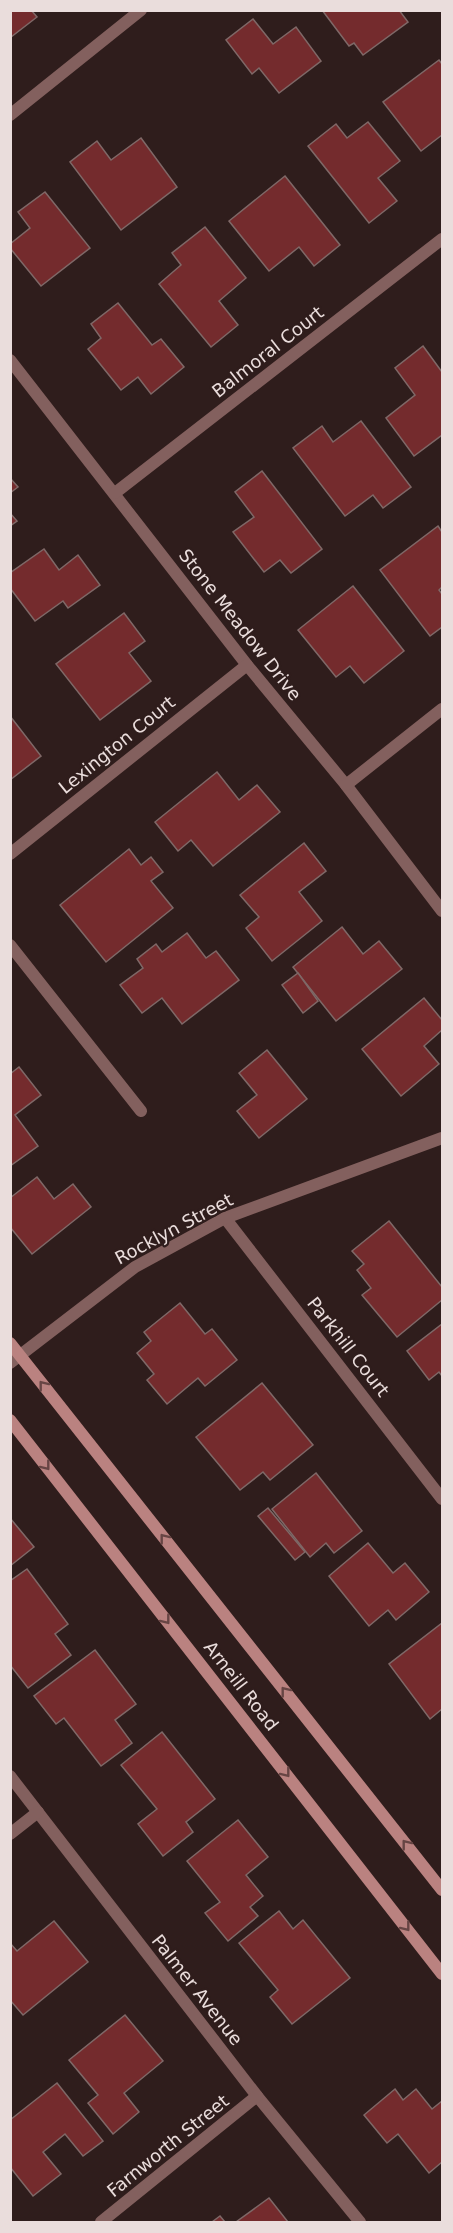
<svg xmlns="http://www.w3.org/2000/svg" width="453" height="2233" font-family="'DejaVu Sans',sans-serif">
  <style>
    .building { fill: #742b2d; stroke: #7f6867; stroke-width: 1.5 }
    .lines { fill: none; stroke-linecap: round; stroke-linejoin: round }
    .minor { stroke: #83605e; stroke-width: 12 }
    .secondary { stroke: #ba8280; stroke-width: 12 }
    .oneway { stroke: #674544 }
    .labels { text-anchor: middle; stroke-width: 4.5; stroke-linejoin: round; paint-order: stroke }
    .street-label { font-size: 18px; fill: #eadddc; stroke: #2f1d1c }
  </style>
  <rect width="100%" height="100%" fill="#2f1d1c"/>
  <g class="building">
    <polygon points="10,10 31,10 37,17 11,37"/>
    <polygon points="322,10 399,10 408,22 363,55 354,43 349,46"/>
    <polygon points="253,19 273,44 296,27 321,61 279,93 259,68 252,74 226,40"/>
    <polygon points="439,60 442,64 442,135 421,151 383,102"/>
    <polygon points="368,122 400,161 378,178 397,201 369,223 308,146 336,124 347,138"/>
    <polygon points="141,138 177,187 121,230 70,162 97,141 111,160"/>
    <polygon points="285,176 340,245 314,266 299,247 269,271 229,221"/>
    <polygon points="45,192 90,248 41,286 10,248 10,244 30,228 18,212"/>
    <polygon points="205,227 246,278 219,301 238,325 211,347 159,284 181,265 172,253"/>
    <polygon points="118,303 152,345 161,339 184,367 151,394 138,377 121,390 88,349 101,338 91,324"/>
    <polygon points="423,346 442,372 442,435 414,456 386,418 415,395 395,368"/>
    <polygon points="361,421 411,487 383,508 373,495 345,516 293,448 322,426 333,442"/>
    <polygon points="262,471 322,549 291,573 280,560 264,572 233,532 254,517 235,492"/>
    <polygon points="10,478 18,487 10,493"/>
    <polygon points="10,513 17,521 10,526"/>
    <polygon points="438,526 442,532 442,587 439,590 442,594 442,627 430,636 380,570"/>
    <polygon points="44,549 59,570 78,555 100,585 68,608 63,601 35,621 10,588 10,573"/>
    <polygon points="353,586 404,651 364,683 350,666 336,677 298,630"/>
    <polygon points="124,613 145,641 129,653 151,681 100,720 56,664"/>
    <polygon points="10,716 41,756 10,780"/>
    <polygon points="217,772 239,800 257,785 280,812 213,866 191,840 178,851 155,822"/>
    <polygon points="304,843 326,871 299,892 322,921 272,961 246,928 259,917 240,895"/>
    <polygon points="129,849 141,865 151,857 163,872 151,881 173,908 106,962 60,905"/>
    <polygon points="342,927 363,954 379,941 402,969 336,1021 293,967"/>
    <polygon points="187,933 206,958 216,951 239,980 182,1024 162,998 142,1013 120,985 143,968 137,959 156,944 162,952"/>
    <polygon points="298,973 318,1001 303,1013 282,985"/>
    <polygon points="424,998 442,1020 442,1030 424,1046 439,1064 401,1096 362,1049"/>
    <polygon points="267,1050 307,1099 259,1138 237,1111 257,1095 239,1073"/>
    <polygon points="19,1067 41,1095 15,1115 38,1146 10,1166 10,1074"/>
    <polygon points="37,1177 54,1199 73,1184 91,1207 32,1254 10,1227 10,1198"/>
    <polygon points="389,1221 442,1287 442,1300 397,1337 362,1295 371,1288 357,1270 364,1264 352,1251"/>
    <polygon points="180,1303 205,1334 212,1329 237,1360 205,1386 198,1378 167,1404 147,1380 154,1374 137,1353 151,1341 144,1332"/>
    <polygon points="442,1324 442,1376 439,1372 429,1380 407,1351"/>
    <polygon points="262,1383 313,1445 270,1480 263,1472 240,1490 196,1437"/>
    <polygon points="316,1473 362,1531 334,1553 326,1543 310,1557 272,1509"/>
    <polygon points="268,1508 305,1552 295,1560 258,1516"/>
    <polygon points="10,1518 34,1547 10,1566"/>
    <polygon points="368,1543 393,1573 405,1563 429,1592 396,1620 388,1610 369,1626 329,1576"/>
    <polygon points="27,1569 68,1624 55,1634 71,1655 28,1688 10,1665 10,1581"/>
    <polygon points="442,1623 442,1709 430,1719 389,1664"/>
    <polygon points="95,1650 136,1704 115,1720 132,1743 101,1766 64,1718 56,1724 34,1696"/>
    <polygon points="162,1732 215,1799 186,1822 193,1832 163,1856 138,1824 157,1809 121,1765"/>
    <polygon points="238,1820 268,1857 246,1875 263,1896 250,1907 258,1916 228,1941 205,1913 220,1902 187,1861"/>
    <polygon points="279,1911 293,1929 303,1920 350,1978 292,2024 270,1997 278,1990 239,1943"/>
    <polygon points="54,1921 88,1962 23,2015 10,2000 10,1943 17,1951"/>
    <polygon points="125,2015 163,2061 124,2093 139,2112 113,2134 88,2103 98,2095 69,2060"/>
    <polygon points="57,2083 103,2141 83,2156 65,2134 43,2152 61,2174 33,2196 10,2167 10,2120"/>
    <polygon points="395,2089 403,2100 416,2089 432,2109 442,2101 442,2162 429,2173 398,2134 387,2143 364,2115"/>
    <polygon points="269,2198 288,2222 236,2222"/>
    <polygon points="220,2216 225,2222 212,2222"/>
  </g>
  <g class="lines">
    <g class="minor">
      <polyline points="10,115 141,10"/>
      <polyline points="10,360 247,665 346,785 442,911"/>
      <polyline points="115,493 442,239"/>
      <polyline points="346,785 442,709"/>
      <polyline points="10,854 247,665"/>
      <polyline points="10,945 141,1111"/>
      <polyline points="225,1218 442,1499"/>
      <polyline points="10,1363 135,1267 225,1218 442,1138"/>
      <polyline points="10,1776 257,2096 360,2222"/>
      <polyline points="10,1834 38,1812"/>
      <polyline points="101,2222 257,2096"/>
    </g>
    <g class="secondary">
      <polyline points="10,1343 442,1890"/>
      <polyline points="10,1420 442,1974"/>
    </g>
  </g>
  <defs><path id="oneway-chevron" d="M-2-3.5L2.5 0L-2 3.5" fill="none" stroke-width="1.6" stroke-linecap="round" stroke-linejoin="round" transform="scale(1.5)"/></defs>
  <g class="oneway">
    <use href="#oneway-chevron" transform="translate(43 1385) rotate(-128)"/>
    <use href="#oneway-chevron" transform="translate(46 1466) rotate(52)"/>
    <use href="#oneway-chevron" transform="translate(164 1538) rotate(-128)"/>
    <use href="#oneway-chevron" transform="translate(166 1620) rotate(52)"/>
    <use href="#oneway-chevron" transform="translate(285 1691) rotate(-128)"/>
    <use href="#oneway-chevron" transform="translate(286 1773) rotate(52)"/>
    <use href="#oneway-chevron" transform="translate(406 1844) rotate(-128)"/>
    <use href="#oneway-chevron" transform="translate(406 1927) rotate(52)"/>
  </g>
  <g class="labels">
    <g class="street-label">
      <text transform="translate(268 352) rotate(-38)" y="6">Balmoral Court</text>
      <text transform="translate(240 625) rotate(52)" y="6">Stone Meadow Drive</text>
      <text transform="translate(117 745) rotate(-39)" y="6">Lexington Court</text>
      <text transform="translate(174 1229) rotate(-28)" y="6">Rocklyn Street</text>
      <text transform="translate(348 1347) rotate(52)" y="6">Parkhill Court</text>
      <text transform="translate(241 1686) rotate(52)" y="6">Arneill Road</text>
      <text transform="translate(197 1990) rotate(52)" y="6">Palmer Avenue</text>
      <text transform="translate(168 2146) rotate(-39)" y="6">Farnworth Street</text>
    </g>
  </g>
  <rect width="453" height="2233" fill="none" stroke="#eadddc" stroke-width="24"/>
</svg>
